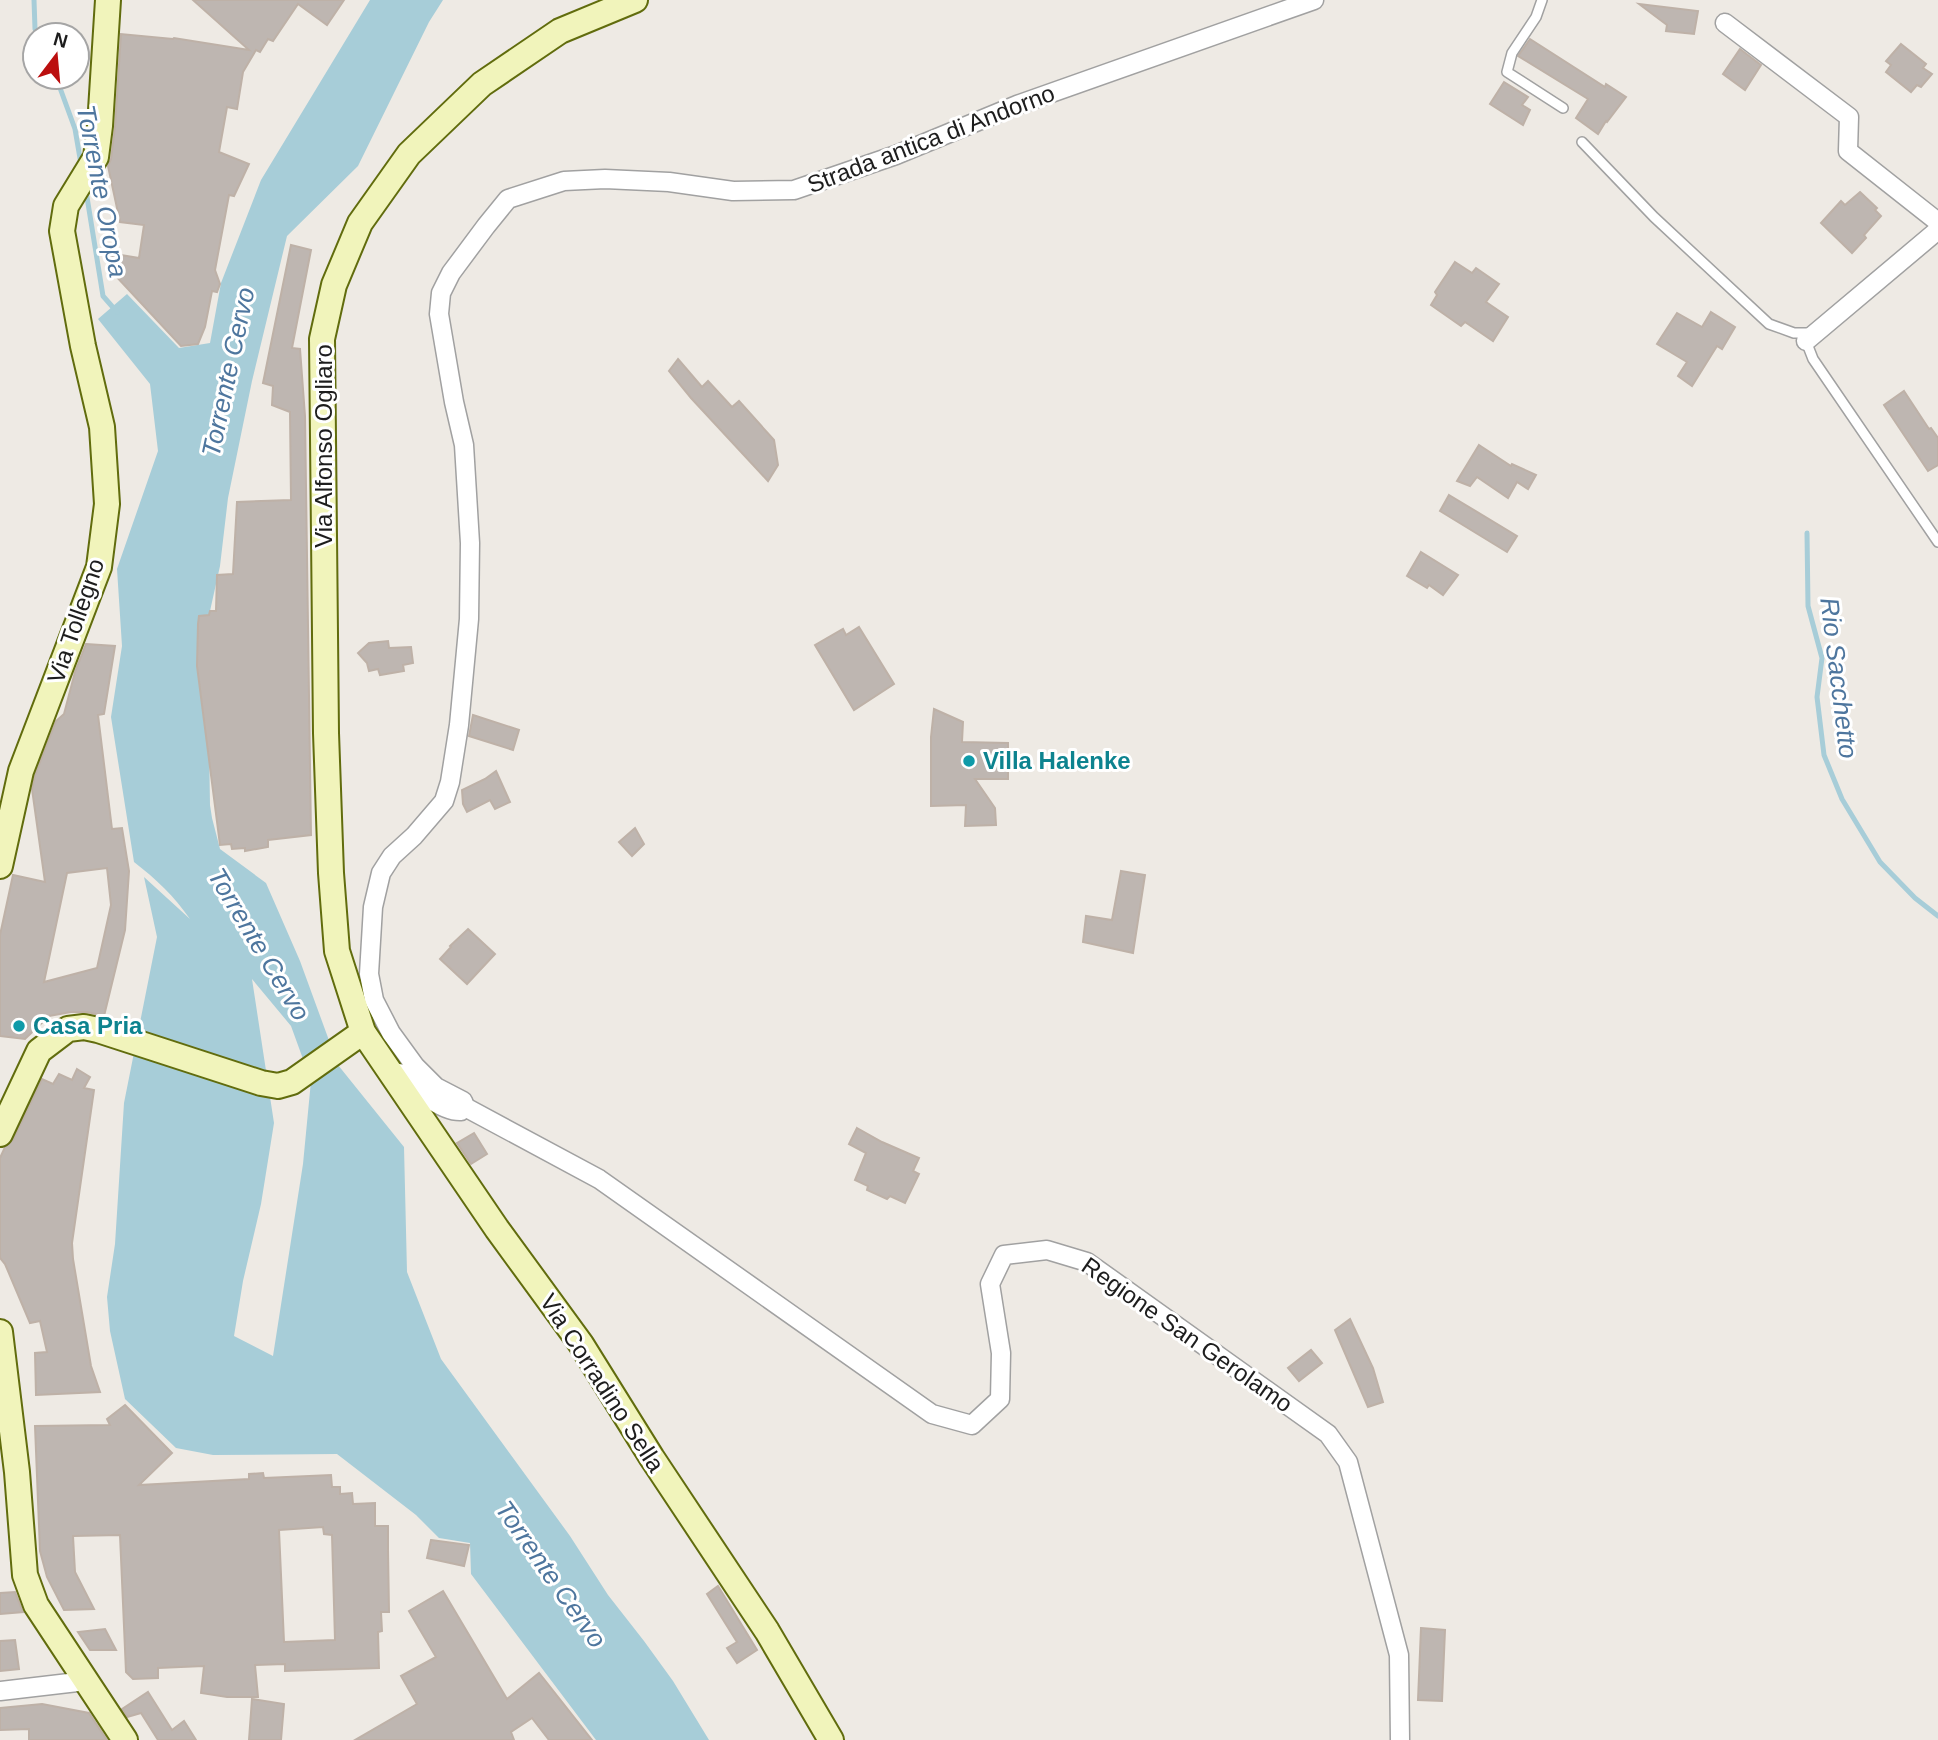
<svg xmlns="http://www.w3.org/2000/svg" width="1938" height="1740" font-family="Arial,sans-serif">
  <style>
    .water { fill: #a7cdd8; fill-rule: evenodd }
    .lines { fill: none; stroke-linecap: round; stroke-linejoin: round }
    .stream { stroke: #a7cdd8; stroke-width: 5 }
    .building { fill: #beb6b1; stroke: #beb1a7; stroke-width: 2; fill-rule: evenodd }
    .lane-casing { stroke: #a1a1a1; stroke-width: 12 }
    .street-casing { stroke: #a1a1a1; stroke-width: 21 }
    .secondary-casing { stroke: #616c0d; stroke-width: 28 }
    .lane { stroke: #fff; stroke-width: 9 }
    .street { stroke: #fff; stroke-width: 18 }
    .secondary { stroke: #f1f4bb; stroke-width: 24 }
    .culture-dot { fill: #0f9aa8; stroke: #fff; stroke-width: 2.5 }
    .labels { text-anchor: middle; stroke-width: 6; stroke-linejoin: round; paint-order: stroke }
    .street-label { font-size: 24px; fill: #1d1d1d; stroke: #fff }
    .culture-label { font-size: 24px; font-weight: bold; fill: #0d838f; stroke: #fff; text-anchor: start }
    .water-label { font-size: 26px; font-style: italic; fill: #4e769e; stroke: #fff }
  </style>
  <rect width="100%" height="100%" fill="#eeeae4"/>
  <path class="water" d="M 370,0 L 443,0 L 429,22 L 358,166 L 287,236 L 252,381 L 228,498 L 220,566 L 202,647 L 209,742 L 210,805 L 212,818 L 220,849 L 266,883 L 300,961 L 338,1065 L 404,1147 L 407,1272 L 441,1359 L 570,1536 L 608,1595 L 644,1641 L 673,1681 L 709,1740 L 596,1740 L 471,1574 L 470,1543 L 439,1538 L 416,1515 L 337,1454 L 213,1455 L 176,1448 L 125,1399 L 110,1331 L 107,1297 L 115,1244 L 124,1103 L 157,937 L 144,877 L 190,919 C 174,896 156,879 134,862 L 111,717 L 122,646 L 117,569 L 158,451 L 150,384 L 98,319 L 127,294 L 179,348 L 210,343 L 221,283 L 261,180 ZM 252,979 L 291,1026 L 311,1081 L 303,1164 L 273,1356 L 234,1336 L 243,1281 L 261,1204 L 274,1123 Z"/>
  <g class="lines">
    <g class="stream">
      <polyline points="34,0 35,29 38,35"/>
      <polyline points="56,77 75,129 81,164"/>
      <polyline points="86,191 103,296 117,312"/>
      <polyline points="1807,533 1808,606 1822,658 1817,697 1824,755 1842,799 1880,862 1915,898 1938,916"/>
    </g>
  </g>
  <g class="building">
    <polygon points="193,0 344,0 327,25 298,4 273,41 268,39 260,52 256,50 243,72 237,109 227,107 219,152 249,164 234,196 229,195 215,270 220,284 217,292 212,291 205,327 198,344 181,346 113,273 109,253 139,258 144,225 120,222 108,166 111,159 115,127 121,34 173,39 174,38 249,50"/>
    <polygon points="1639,4 1698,11 1694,34 1666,31 1667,25"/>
    <polygon points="1530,39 1605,87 1606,84 1626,97 1607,122 1606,121 1598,134 1576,118 1588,99 1518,56"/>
    <polygon points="1901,44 1926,64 1923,68 1932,74 1921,87 1917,85 1911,92 1886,72 1891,65 1886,61"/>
    <polygon points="1740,49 1761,65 1745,90 1723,74"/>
    <polygon points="1504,82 1528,97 1522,105 1530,110 1523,125 1490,104"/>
    <polygon points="1860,192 1877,208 1875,210 1881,216 1864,235 1866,238 1852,253 1821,223 1841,201 1845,205"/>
    <polygon points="291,245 311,250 292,348 300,349 305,416 311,835 268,840 268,847 245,851 245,848 232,849 231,844 220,845 197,666 198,624 199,616 209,615 210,611 216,611 217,575 233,574 237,502 291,500 290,412 272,405 273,386 263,383"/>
    <polygon points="1455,262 1472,273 1476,268 1499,284 1486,302 1508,317 1493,341 1465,322 1461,326 1431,305 1437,295 1435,292"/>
    <polygon points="1711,312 1735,327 1722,349 1717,346 1692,386 1678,376 1687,362 1657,344 1677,313 1702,327"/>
    <polygon points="678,359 702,387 708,381 732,407 739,401 774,440 778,465 768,481 691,398 669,371"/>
    <polygon points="1904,391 1929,429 1931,428 1938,438 1938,465 1928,471 1884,405"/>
    <polygon points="1479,445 1511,466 1512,464 1536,475 1528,489 1517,482 1508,498 1477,477 1470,486 1457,481"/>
    <polygon points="1449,495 1517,536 1507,552 1440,511"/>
    <polygon points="1421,552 1458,575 1443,595 1429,585 1427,588 1407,576"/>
    <polygon points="859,627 894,684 854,710 815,645 843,629 846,635"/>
    <polygon points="388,641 389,648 411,647 413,663 403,665 404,671 380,675 378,669 369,671 367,663 358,653 369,643"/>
    <path d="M 86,644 L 115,646 L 104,714 L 98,715 L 112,829 L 122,828 L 129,871 L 125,930 L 104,1016 L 87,1012 L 71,1012 L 49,1016 L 25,1039 L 0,1036 L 0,935 L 13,875 L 45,882 L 32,789 L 35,775 L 56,721 L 64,714 L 75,672 ZM 107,868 L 111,905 L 97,968 L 44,982 L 67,873 Z"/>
    <polygon points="934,709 963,722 962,742 1008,743 1008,779 975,779 995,808 996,825 965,826 966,805 931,806 931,737"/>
    <polygon points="473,715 519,730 513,750 469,736"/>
    <polygon points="496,771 510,802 495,809 490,800 467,812 463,804 462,790 485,779"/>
    <polygon points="635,828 644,844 632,856 619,842"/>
    <polygon points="1121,871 1145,875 1133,953 1083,942 1086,916 1112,920"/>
    <polygon points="468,929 495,954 467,984 440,959 451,947 450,946"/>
    <polygon points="77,1069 90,1077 84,1088 94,1090 72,1243 73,1259 91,1366 100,1392 36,1395 35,1353 47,1352 40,1321 30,1323 5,1264 0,1258 0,1158 5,1147 13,1140 42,1079 53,1084 59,1074 72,1080"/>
    <polygon points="857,1128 882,1142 919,1158 913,1171 919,1174 905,1203 890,1196 887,1199 867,1190 868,1186 855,1180 866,1153 849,1144"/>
    <polygon points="474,1133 487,1154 471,1164 457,1143"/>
    <polygon points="1350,1319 1373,1368 1383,1402 1368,1407 1335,1330"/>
    <polygon points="1311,1350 1322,1363 1299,1381 1288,1368"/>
    <path d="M 125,1405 L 172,1453 L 139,1485 L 249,1479 L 249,1474 L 263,1473 L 264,1478 L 331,1475 L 332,1487 L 340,1487 L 340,1494 L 352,1493 L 353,1504 L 375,1503 L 375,1526 L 388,1526 L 388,1550 L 389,1612 L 381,1612 L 382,1631 L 378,1632 L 379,1668 L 285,1671 L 285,1664 L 255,1665 L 258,1697 L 227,1697 L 201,1693 L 204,1666 L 158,1668 L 158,1678 L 133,1679 L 126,1672 L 120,1535 L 73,1536 L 75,1572 L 94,1609 L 64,1610 L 47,1577 L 40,1551 L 35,1426 L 110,1425 L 107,1419 ZM 323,1527 L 324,1534 L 332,1535 L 335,1640 L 284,1642 L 279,1530 Z"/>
    <polygon points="431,1540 469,1545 464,1566 427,1558"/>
    <polygon points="718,1586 757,1650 737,1663 727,1648 737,1642 707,1594"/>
    <polygon points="443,1591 507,1699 539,1673 592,1740 549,1740 532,1718 511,1732 514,1740 355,1740 417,1704 401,1676 436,1657 409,1611"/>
    <polygon points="15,1592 23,1612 0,1614 0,1593"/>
    <polygon points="1421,1628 1445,1630 1442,1701 1418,1700"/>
    <polygon points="105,1629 116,1650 90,1650 78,1632"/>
    <polygon points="15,1640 19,1669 0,1671 0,1641"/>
    <polygon points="148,1692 172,1730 184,1721 196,1740 158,1740 141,1713 127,1717 122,1709"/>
    <polygon points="252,1699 284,1704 281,1740 249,1740"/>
    <polygon points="42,1704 89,1713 107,1740 29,1740 29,1729 0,1730 0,1708"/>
  </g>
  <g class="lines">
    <defs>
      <g id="lane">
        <polyline points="1542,0 1536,17 1512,53 1507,72 1563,108"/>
        <polyline points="1582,142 1654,217 1769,324 1794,333 1811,333"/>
        <polyline points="1806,341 1813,359 1938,542"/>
      </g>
      <g id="street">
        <polyline points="1725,23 1849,117 1848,151 1938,222"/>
        <polyline points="1806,341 1938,230"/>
        <path d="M 399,1073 C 414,1087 440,1112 461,1111 L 465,1107 L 463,1101 L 436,1087 L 415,1066 L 391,1033 L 374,1000 L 369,974 L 373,907 L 381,873 L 392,856 L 414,836 L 444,801 L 450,782 L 459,725 L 469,619 L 470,543 L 464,445 L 454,402 L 439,314 L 441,293 L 451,273 L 486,226 L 508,199 L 564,181 L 605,179 L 669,182 L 733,191 L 794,190 L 896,155 L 1017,105 L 1314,0"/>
        <polyline points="465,1107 599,1179 932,1414 972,1425 1000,1399 1001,1353 990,1284 1004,1255 1047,1250 1087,1262 1328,1434 1348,1462 1399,1655 1400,1740"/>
        <polyline points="0,1691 86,1681"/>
      </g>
      <g id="secondary">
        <polyline points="635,0 560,31 482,84 409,154 360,223 334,285 322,339 326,733 331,873 337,951 363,1032 497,1229 581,1344 652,1458 767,1631 831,1740"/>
        <polyline points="0,866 21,771 99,567 107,504 102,427 83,346 62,231 66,206 96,157 100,126 108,0"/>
        <polyline points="0,1134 39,1051 68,1029 84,1027 98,1030 261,1083 278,1086 292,1082 363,1032"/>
        <polyline points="0,1332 17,1472 25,1575 36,1605 125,1740"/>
      </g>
    </defs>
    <use href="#lane" class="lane-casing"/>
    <use href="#street" class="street-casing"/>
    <use href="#secondary" class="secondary-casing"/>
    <use href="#lane" class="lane"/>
    <use href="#street" class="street"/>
    <use href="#secondary" class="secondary"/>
  </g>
  <g class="culture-dot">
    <circle cx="969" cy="761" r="7"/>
    <circle cx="19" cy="1026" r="7"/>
  </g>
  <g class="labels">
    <g class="street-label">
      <text transform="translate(931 139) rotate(-21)" y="8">Strada antica di Andorno</text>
      <text transform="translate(324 446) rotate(-90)" y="8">Via Alfonso Ogliaro</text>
      <text transform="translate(76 621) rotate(-71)" y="8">Via Tollegno</text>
      <text transform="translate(1187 1335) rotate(35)" y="8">Regione San Gerolamo</text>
      <text transform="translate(602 1383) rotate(57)" y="8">Via Corradino Sella</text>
    </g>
    <g class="culture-label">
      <text x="983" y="769">Villa Halenke</text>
      <text x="33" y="1034">Casa Pria</text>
    </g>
    <g class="water-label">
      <text transform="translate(102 191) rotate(79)" y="9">Torrente Oropa</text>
      <text transform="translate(228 372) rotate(-78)" y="9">Torrente Cervo</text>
      <text transform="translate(1839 678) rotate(83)" y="9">Rio Sacchetto</text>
      <text transform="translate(259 944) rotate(59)" y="9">Torrente Cervo</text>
      <text transform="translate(551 1574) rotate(55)" y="9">Torrente Cervo</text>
    </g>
  </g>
  <g transform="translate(56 56) rotate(16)"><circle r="33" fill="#ffffff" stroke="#a5a5a5" stroke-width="2"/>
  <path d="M0-5L12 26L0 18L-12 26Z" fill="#bb0f0f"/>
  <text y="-10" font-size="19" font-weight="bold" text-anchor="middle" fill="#1d1d1d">N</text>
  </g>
</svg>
